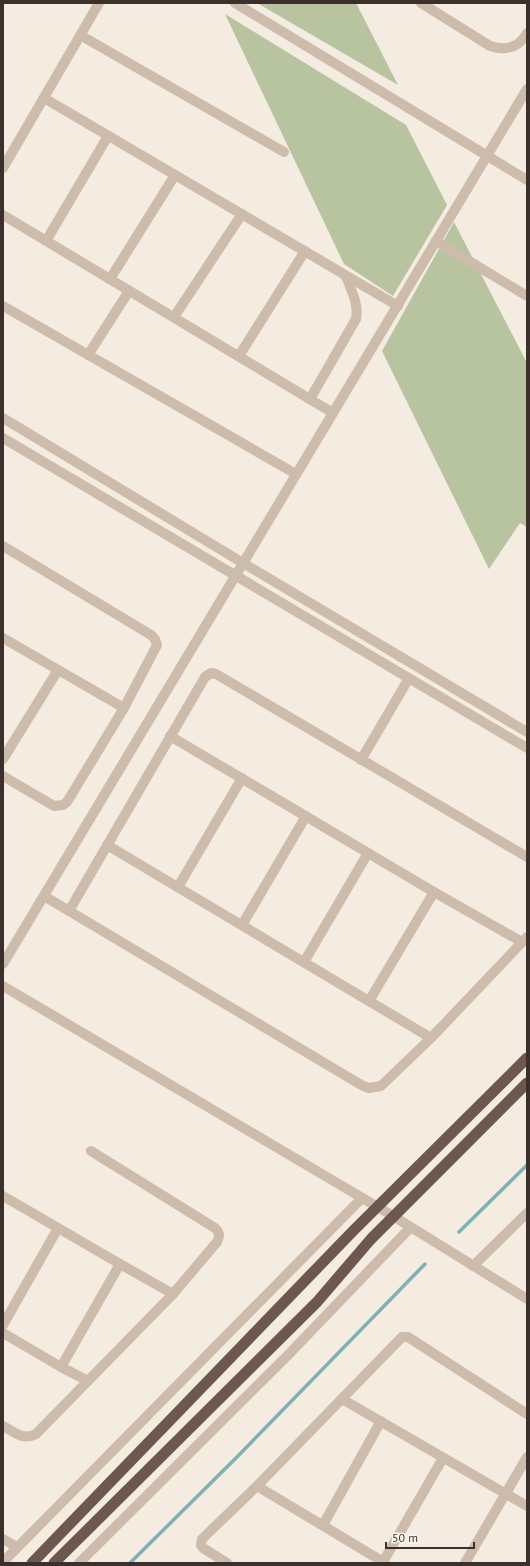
<svg xmlns="http://www.w3.org/2000/svg" width="530" height="1566" font-family="'PT Sans',sans-serif">
  <style>
    .green { fill: #b8c4a0 }
    .lines { fill: none; stroke-linecap: round; stroke-linejoin: round }
    .stream { stroke: #7fb0b2; stroke-width: 3.5 }
    .minor { stroke: #cdbbac; stroke-width: 10 }
    .tertiary { stroke: #cdbbac; stroke-width: 10 }
    .trunk { stroke: #6c584f; stroke-width: 11 }
  </style>
  <rect width="100%" height="100%" fill="#f4ebe1"/>
  <g class="green">
    <polygon points="257,3 356,3 398,85"/>
    <polygon points="225,14 406,125 447,205 393,296 344,264"/>
    <polygon points="454,222 527,363 527,527 520,523 489,569 382,351"/>
  </g>
  <g class="lines">
    <g class="stream">
      <polyline points="459,1232 527,1165"/>
      <polyline points="130,1563 237,1457 425,1264"/>
    </g>
    <g class="minor">
      <polyline points="235,3 527,180"/>
      <path d="M 421,3 L 490,46 C 505,51 519,48 527,33"/>
      <polyline points="80,35 284,152"/>
      <polyline points="44,98 398,306"/>
      <polyline points="3,168 99,3"/>
      <polyline points="3,215 333,413"/>
      <polyline points="46,241 108,136"/>
      <polyline points="436,241 527,296"/>
      <polyline points="110,279 175,175"/>
      <polyline points="3,306 296,474"/>
      <polyline points="174,317 242,214"/>
      <polyline points="88,355 129,291"/>
      <polyline points="239,356 305,251"/>
      <path d="M 310,399 L 356,319 C 359,304 351,290 346,276"/>
      <polyline points="3,418 243,563 527,732"/>
      <polyline points="3,438 527,748"/>
      <polyline points="3,546 151,635 155,639 157,645 124,708 67,802 63,805 54,806 3,776"/>
      <polyline points="3,638 124,708"/>
      <polyline points="170,736 434,892 522,942"/>
      <polyline points="3,759 58,670"/>
      <polyline points="361,760 409,678"/>
      <polyline points="107,845 431,1038"/>
      <polyline points="178,887 242,778"/>
      <polyline points="44,896 363,1086 369,1088 381,1086 431,1038 527,937"/>
      <polyline points="69,911 205,677 211,673 216,674 527,857"/>
      <polyline points="242,925 306,816"/>
      <polyline points="304,962 368,853"/>
      <polyline points="3,964 527,89"/>
      <polyline points="3,986 393,1216 527,1299"/>
      <polyline points="369,1001 434,892"/>
      <polyline points="3,1196 120,1264 173,1294"/>
      <polyline points="473,1266 527,1213"/>
      <polyline points="3,1325 58,1228"/>
      <polyline points="3,1333 61,1367 88,1381"/>
      <polyline points="61,1367 120,1264"/>
      <polyline points="342,1399 527,1506"/>
      <path d="M 3,1426 C 14,1432 23,1441 36,1434 L 173,1294 L 217,1242 C 220,1236 220,1233 215,1228 L 91,1151"/>
      <polyline points="257,1486 385,1563"/>
      <polyline points="323,1525 381,1421"/>
      <polyline points="3,1539 17,1547"/>
      <polyline points="383,1562 443,1458"/>
      <polyline points="227,1563 203,1548 201,1545 202,1539 257,1486 402,1337 408,1337 527,1414"/>
      <polyline points="465,1563 527,1457"/>
    </g>
    <g class="tertiary">
      <polyline points="3,1562 362,1198"/>
      <polyline points="79,1563 289,1354 410,1228"/>
    </g>
    <g class="trunk">
      <polyline points="32,1563 353,1231 527,1058"/>
      <polyline points="54,1563 317,1302 371,1239 527,1083"/>
    </g>
  </g>
  <rect width="530" height="1566" fill="none" stroke="#3b302b" stroke-width="8"/>
  <path d="M386 1542v6h88v-6" fill="none" stroke="#3b302b" stroke-width="2"/>
  <text x="392" y="1542" font-size="12" fill="#3b302b" stroke="#fbf5ee" stroke-width="3" paint-order="stroke">50 m</text>
</svg>
